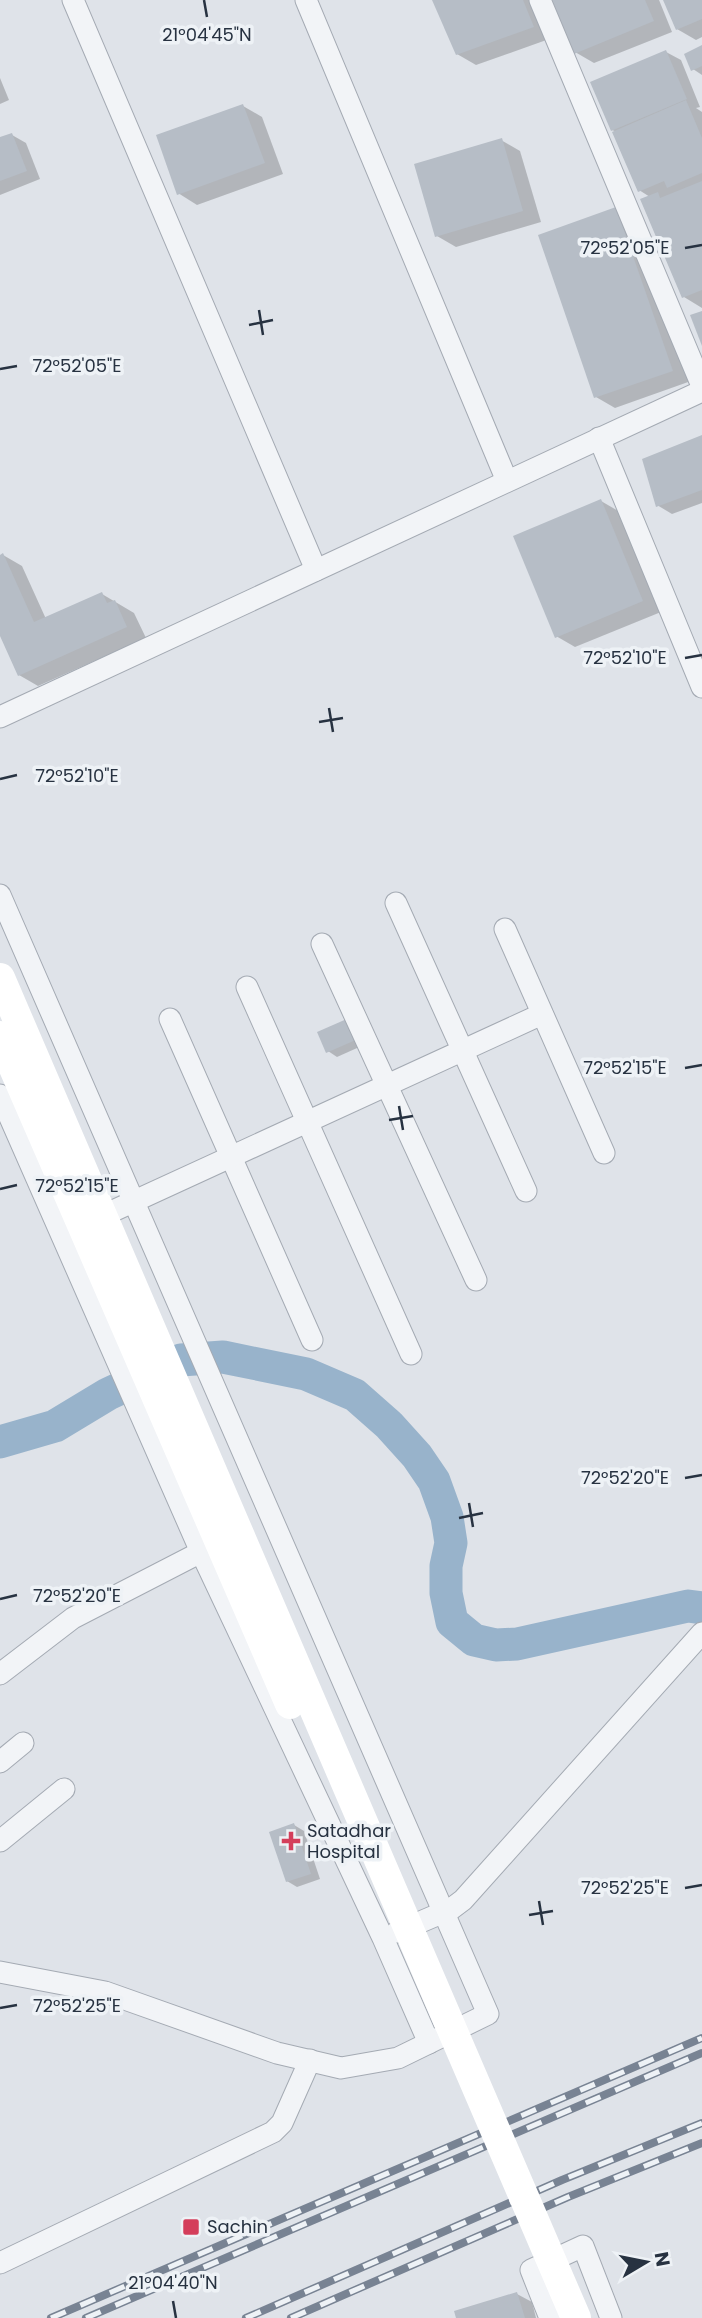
<svg xmlns="http://www.w3.org/2000/svg" width="702" height="2318" font-family="Poppins,sans-serif">
  <style>
    .shadow { fill: #0003 }
    .lines { fill: none; stroke-linecap: round; stroke-linejoin: round }
    .river { stroke: #98b3cb; stroke-width: 33 }
    .building { fill: #b6bdc6 }
    .street-casing { stroke: #a4aab3; stroke-width: 23 }
    .street { stroke: #f2f4f7; stroke-width: 21 }
    .rail-casing { stroke: #788393; stroke-width: 8 }
    .rail { stroke: #eef2f6; stroke-width: 5; stroke-dasharray: 16; stroke-linecap: butt }
    .secondary-bridge { stroke: #fff; stroke-width: 30 }
    .ticks { fill: none; stroke: #273241; stroke-width: 2.5 }
    .poi-dot { fill: #d43e5b; stroke: #eef2f6; stroke-width: 2.5 }
    .labels { text-anchor: middle; stroke-width: 7; stroke-linejoin: round; paint-order: stroke }
    .poi-label { font-size: 18px; fill: #273241; stroke: #eef2f6; text-anchor: start }
    .ticks-label { font-size: 18px; text-anchor: middle; fill: #273241; stroke: #eef2f6; stroke-width: 7; stroke-linejoin: round; paint-order: stroke }
  </style>
  <rect width="100%" height="100%" fill="#dfe3e9"/>
  <g class="shadow">
    <polygon points="434,0 536,0 552,38 476,65 457,54"/>
    <polygon points="554,0 659,0 672,32 594,63 575,52"/>
    <polygon points="665,0 702,0 702,37 696,40 677,29"/>
    <polygon points="702,47 702,75 693,69"/>
    <polygon points="666,52 681,60 700,107 696,108 702,112 702,308 684,297 650,197 639,190 617,132 612,130"/>
    <polygon points="0,78 9,100 0,104"/>
    <polygon points="243,106 262,117 283,174 197,205 178,193"/>
    <polygon points="12,135 26,143 40,179 0,195 0,139"/>
    <polygon points="501,140 520,151 541,222 456,247 437,236"/>
    <polygon points="616,209 635,220 691,381 615,408 596,397"/>
    <polygon points="702,437 702,503 672,514 657,505"/>
    <polygon points="601,501 620,512 661,612 575,647 556,636"/>
    <polygon points="3,555 22,566 46,619 102,594 134,613 146,638 38,686 19,675 0,632 0,556"/>
    <polygon points="358,1026 366,1044 337,1057 328,1051"/>
    <polygon points="294,1825 304,1831 320,1879 297,1887 287,1881"/>
    <polygon points="517,2294 532,2302 536,2318 458,2318"/>
  </g>
  <g class="lines">
    <polyline class="river" points="0,1442 55,1426 108,1394 181,1360 223,1357 306,1374 355,1395 389,1425 417,1456 434,1481 447,1517 451,1543 446,1566 446,1593 452,1622 474,1640 496,1645 517,1644 688,1606 702,1608"/>
  </g>
  <g class="building">
    <polygon points="432,0 523,0 534,27 456,55"/>
    <polygon points="552,0 645,0 654,21 574,54"/>
    <polygon points="663,0 702,0 702,19 676,30"/>
    <polygon points="702,45 702,66 691,71 684,54"/>
    <polygon points="666,50 687,99 611,131 590,82"/>
    <polygon points="686,100 702,138 702,173 667,188 664,181 638,192 612,132"/>
    <polygon points="243,104 265,163 177,195 156,135"/>
    <polygon points="12,133 27,171 0,181 0,137"/>
    <polygon points="502,138 523,211 435,237 414,164"/>
    <polygon points="702,181 702,290 682,298 640,199 658,192 660,198"/>
    <polygon points="616,207 673,371 594,398 538,235"/>
    <polygon points="702,311 702,346 690,315"/>
    <polygon points="702,435 702,490 656,507 642,459"/>
    <polygon points="601,499 643,601 555,638 513,536"/>
    <polygon points="3,553 34,622 102,592 107,603 115,600 127,627 18,676 0,636 0,555"/>
    <polygon points="349,1018 358,1039 326,1053 317,1032"/>
    <polygon points="294,1823 311,1874 286,1882 269,1832"/>
    <polygon points="517,2292 525,2318 456,2318 454,2311"/>
  </g>
  <g class="lines">
    <defs>
      <g id="street">
        <polyline points="73,0 316,570"/>
        <polyline points="306,0 507,481"/>
        <polyline points="540,0 702,386"/>
        <polyline points="599,438 702,687"/>
        <polyline points="0,717 702,391"/>
        <polyline points="0,895 488,2014 398,2058 341,2068 277,2053 105,1992 0,1972"/>
        <polyline points="396,903 526,1191"/>
        <polyline points="505,929 604,1153"/>
        <polyline points="322,944 476,1280"/>
        <polyline points="247,987 411,1354"/>
        <polyline points="170,1019 312,1340"/>
        <polyline points="0,1095 201,1552 383,1938 429,2043"/>
        <polyline points="89,1222 542,1014"/>
        <polyline points="0,1674 73,1618 201,1552"/>
        <polyline points="0,1762 23,1743"/>
        <polyline points="0,1841 64,1789"/>
        <polyline points="397,1932 451,1909 463,1900 702,1633"/>
        <polyline points="0,2263 273,2132 282,2123 310,2060"/>
        <polyline points="550,2318 531,2270 583,2246 611,2318"/>
      </g>
    </defs>
    <use href="#street" class="street-casing"/>
    <use href="#street" class="street"/>
    <defs>
      <g id="rail">
        <polyline points="51,2318 702,2038"/>
        <polyline points="86,2318 702,2053"/>
        <polyline points="246,2318 562,2180 702,2123"/>
        <polyline points="291,2318 568,2197 702,2143"/>
      </g>
    </defs>
    <use href="#rail" class="rail-casing"/>
    <use href="#rail" class="rail"/>
    <g class="secondary-bridge">
      <polyline points="0,978 576,2318"/>
      <polyline points="0,1036 290,1704"/>
    </g>
  </g>
  <path class="ticks" d="M 204,0 L 207,17M 685,248 L 702,245M 259,310 L 263,335M 249,325 L 273,320M 0,369 L 17,366M 685,658 L 702,655M 329,708 L 333,732M 319,722 L 343,718M 0,779 L 17,775M 685,1068 L 702,1065M 399,1106 L 403,1130M 389,1120 L 413,1116M 0,1189 L 17,1185M 685,1478 L 702,1475M 469,1503 L 473,1527M 459,1518 L 483,1513M 0,1599 L 17,1595M 685,1888 L 702,1885M 539,1901 L 543,1925M 529,1915 L 553,1911M 0,2008 L 17,2005M 173,2301 L 176,2318"/>
  <g class="poi-dot">
    <path d="M287.5 1830.5h7v7h7v7h-7v7h-7v-7h-7v-7h7z"/>
    <rect x="182" y="2218" width="18" height="18" rx="3.5"/>
  </g>
  <g class="labels">
    <g class="poi-label">
      <text x="307" y="1837">Satadhar<tspan x="307" dy="21">Hospital</tspan></text>
      <text x="207" y="2233">Sachin</text>
    </g>
  </g>
  <g class="ticks-label">
    <text x="207" y="41">21°04'45"N</text>
    <text x="625" y="254">72°52'05"E</text>
    <text x="77" y="372">72°52'05"E</text>
    <text x="625" y="664">72°52'10"E</text>
    <text x="77" y="782">72°52'10"E</text>
    <text x="625" y="1074">72°52'15"E</text>
    <text x="77" y="1192">72°52'15"E</text>
    <text x="625" y="1484">72°52'20"E</text>
    <text x="77" y="1602">72°52'20"E</text>
    <text x="625" y="1894">72°52'25"E</text>
    <text x="77" y="2012">72°52'25"E</text>
    <text x="173" y="2289">21°04'40"N</text>
  </g>
  <g transform="translate(646 2262) rotate(80)" stroke="#eef2f6" stroke-width="5" paint-order="stroke">
  <path d="M0-5L12 26L0 18L-12 26Z" fill="#273241"/>
  <text y="-10" font-size="19" font-weight="bold" text-anchor="middle" fill="#273241">N</text>
  </g>
</svg>
